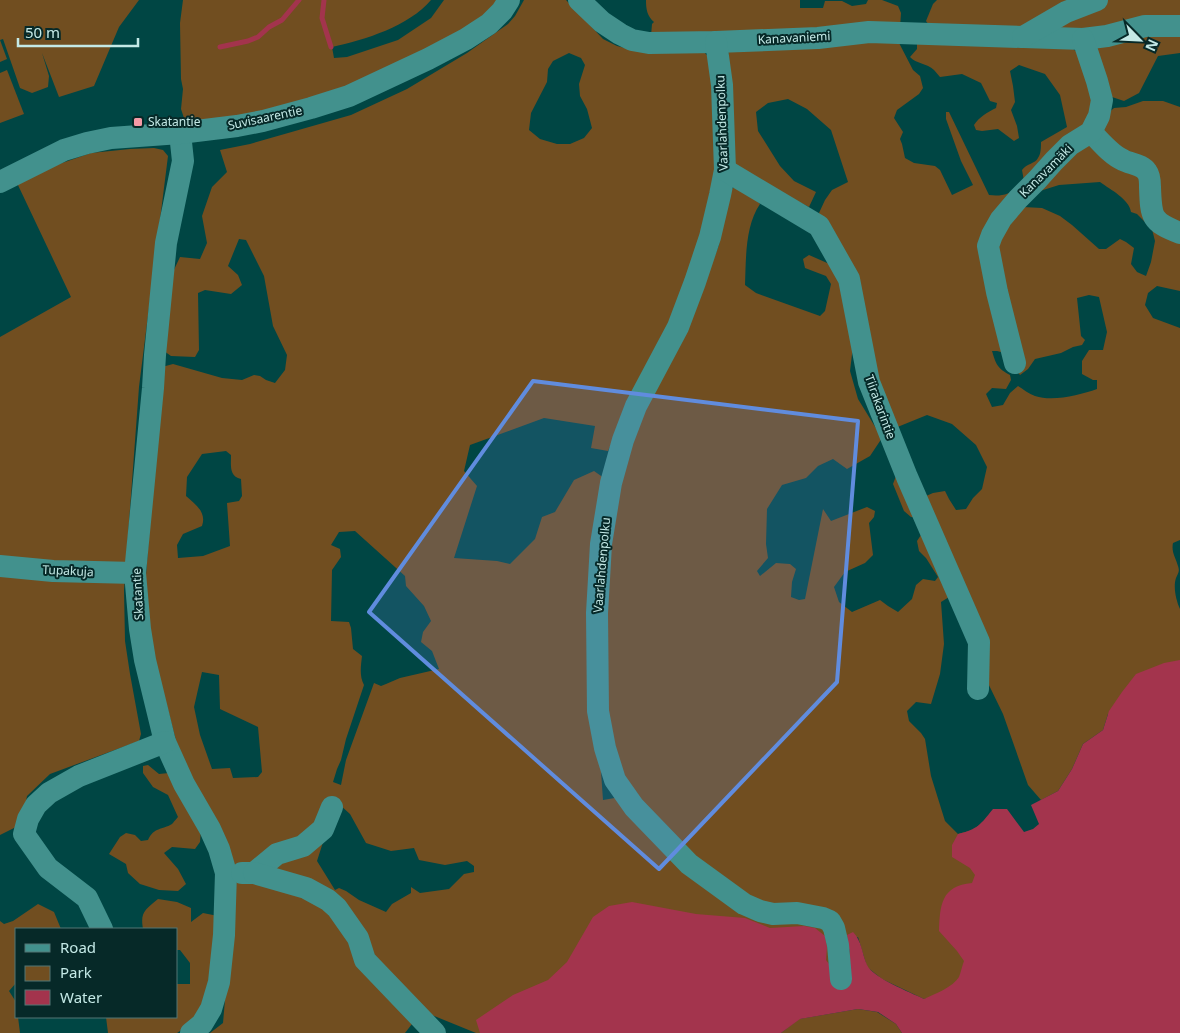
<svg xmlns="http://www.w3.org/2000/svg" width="1180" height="1033" font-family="'Noto Sans',sans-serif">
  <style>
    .green { fill: #714e20; fill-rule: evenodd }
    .water { fill: #a3344d }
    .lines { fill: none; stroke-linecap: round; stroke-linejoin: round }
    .stream { stroke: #a3344d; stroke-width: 5 }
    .minor { stroke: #42918d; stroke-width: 22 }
    .marked { fill: #608cde; fill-opacity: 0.2; stroke: #608cde; stroke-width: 4; stroke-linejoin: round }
    .poi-dot { fill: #f49aa6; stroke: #062928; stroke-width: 2 }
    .labels { text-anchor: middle; stroke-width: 4; stroke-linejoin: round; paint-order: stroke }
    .street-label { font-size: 12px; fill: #c4e9e6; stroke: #062928 }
    .poi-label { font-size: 12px; fill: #c4e9e6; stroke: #062928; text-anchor: start }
  </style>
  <rect width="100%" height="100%" fill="#004644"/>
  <g class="green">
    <polygon points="0,0 139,0 119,27 94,86 59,97 42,53 49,76 48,87 32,93 20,88 3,39 0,40 7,59 0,62"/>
    <path d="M 183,0 L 431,0 C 409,26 365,40 332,47 L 334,58 L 347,57 L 398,40 L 431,18 L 444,0 L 498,0 L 479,20 L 458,33 L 345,88 L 259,113 L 191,122 L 185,121 L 181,109 L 183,89 L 181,79 L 180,23 Z"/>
    <path d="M 524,0 L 566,0 L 603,39 L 617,46 L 637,51 L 705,53 L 709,58 L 719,165 L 698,244 L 672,319 L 643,372 L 608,451 L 591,448 L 595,426 L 544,418 L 470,445 L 464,471 L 477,486 L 454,558 L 497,561 L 510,564 L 535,539 L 542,517 L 555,512 L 574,480 L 594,471 L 604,478 L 600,757 L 603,800 L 638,794 L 620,774 L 605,725 L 603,586 L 628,444 L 686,330 L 719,245 L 725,198 L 733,188 L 744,187 L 760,204 C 745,226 746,259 745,285 L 756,293 L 820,316 L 825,311 L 831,284 L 826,276 L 805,268 L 803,259 L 809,255 L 834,266 L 855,329 L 850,371 L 858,399 L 882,438 L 870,456 L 847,469 L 833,459 L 818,466 L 806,478 L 782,485 L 767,509 L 766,544 L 768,558 L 757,571 L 760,576 L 776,563 L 790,564 L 796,569 L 792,582 L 791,597 L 799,600 L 805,599 L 823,509 L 831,521 L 867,507 L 875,511 L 874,517 L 869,523 L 873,555 L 865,563 L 845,572 L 834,587 L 839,602 L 852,612 L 880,600 L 888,606 L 898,612 L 912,599 L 916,585 L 923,579 L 935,581 L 938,577 L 926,558 L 919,551 L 917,541 L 921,535 L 954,594 L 941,602 L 944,644 L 940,674 L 931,704 L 916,702 L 907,711 L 909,721 L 921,733 L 925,739 L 931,776 L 945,821 L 958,834 L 973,830 L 983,822 L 994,983 L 924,999 L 882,979 L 867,967 L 858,937 L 848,944 L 850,955 L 847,965 L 716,1033 L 476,1033 L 422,1011 L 405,1033 L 210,1033 L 223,1023 L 234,897 L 187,783 L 143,614 L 162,367 L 173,364 L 222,378 L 242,380 L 254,375 L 260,376 L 266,380 L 275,383 L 285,370 L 287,355 L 273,326 L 264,276 L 246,240 L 239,239 L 228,266 L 238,275 L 242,285 L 231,294 L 205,290 L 198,293 L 199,350 L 195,357 L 171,356 L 164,351 L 171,276 L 180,257 L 200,259 L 207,243 L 202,216 L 212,187 L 227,172 L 220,150 L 250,144 L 351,115 L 407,89 L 467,53 L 508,24 L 515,16 ZM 569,53 L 581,58 L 585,65 L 579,84 L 580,96 L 587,109 L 592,128 L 584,138 L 570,144 L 557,144 L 540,139 L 529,130 L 531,113 L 547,82 L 548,69 L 553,61 ZM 226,451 L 231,455 C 231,466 229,476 241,479 L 242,496 L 239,501 L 227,503 L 230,546 L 203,556 L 178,558 L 177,545 L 183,534 L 202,526 C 207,512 195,504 186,496 L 187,477 L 202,454 ZM 355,531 L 405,576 L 406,586 L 424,606 L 431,621 L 423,632 L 421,642 L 432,651 L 439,669 L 400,678 L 386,684 L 381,686 L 374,683 L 346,760 L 341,785 L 333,782 L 337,769 L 341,760 L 346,739 L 364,685 C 359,676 361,665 362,656 L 353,649 L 351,628 L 349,622 L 331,621 L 332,570 L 341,557 L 340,549 L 331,545 L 339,532 ZM 202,672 L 219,675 L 220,709 L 258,727 L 262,772 L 258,777 L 233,778 L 230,768 L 212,769 L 200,735 L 194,707 ZM 340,805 L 350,814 L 366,843 L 391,851 L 414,848 L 419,860 L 445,865 L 467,861 L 474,866 L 474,872 L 464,874 L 449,889 L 420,893 L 411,887 L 411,893 L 392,904 L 386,912 L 359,900 L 346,891 L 339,888 L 335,890 L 317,861 L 325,836 Z"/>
    <path d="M 646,0 L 800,0 L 800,8 L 823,8 L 825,1 L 842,1 L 852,6 L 866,4 L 868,0 L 882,0 L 898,6 L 901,13 L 900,28 L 651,36 L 652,24 L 654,22 C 647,16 646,9 646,0 Z"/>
    <polygon points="937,0 1091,0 1022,33 929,25 926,21 933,4"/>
    <polygon points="1108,0 1180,0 1180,53 1158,56 1139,93 1124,101 1112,97 1090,51 1042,31"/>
    <path d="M 898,41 L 913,70 L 920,76 L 923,88 L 919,94 L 897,110 L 894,118 L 903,132 L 900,139 L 902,144 L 905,158 L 914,163 L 935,166 L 940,170 L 952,195 L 973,185 L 961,161 L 946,119 L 946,112 L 949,112 L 989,195 C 1004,197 1014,193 1024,181 L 1022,170 C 1027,163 1035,164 1038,158 C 1041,154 1041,147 1041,142 L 1067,127 L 1060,95 L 1045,74 L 1019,65 L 1010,71 L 1013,86 L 1015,102 L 1011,110 L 1017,126 L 1019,138 L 1014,141 L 998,129 L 982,131 L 976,130 L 974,125 C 979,117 988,112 996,108 L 997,103 L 990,101 L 981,83 L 962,74 L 940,77 C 938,75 936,72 934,70 C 927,63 916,64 910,57 L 917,49 L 917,41 L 1073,49 L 1085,58 L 1105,116 L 1114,108 L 1126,107 L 1143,101 L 1163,101 L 1180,107 L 1180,291 L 1157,286 L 1148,293 L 1145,305 L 1153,318 L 1180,328 L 1180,540 L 1173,543 C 1171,552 1176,558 1178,566 C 1180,572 1178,573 1176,578 C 1173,587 1176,600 1180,609 L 1180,692 L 1108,714 L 1103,730 L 1083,744 L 1072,769 L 1058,791 L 1041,800 L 1028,785 L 1003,714 L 985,677 L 926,496 L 933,493 L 945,491 L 949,499 L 956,510 L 966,509 L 973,498 L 982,489 L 987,467 L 976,445 L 952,424 L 927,415 L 895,428 L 819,213 L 825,200 L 832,190 L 848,182 L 831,130 L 807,109 L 788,99 L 768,103 L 756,112 L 758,131 L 780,166 L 794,181 L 816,192 L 809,207 L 732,168 L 728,45 ZM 1100,182 C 1111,190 1129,199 1131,212 L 1137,214 L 1152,229 L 1155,241 L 1151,262 L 1146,276 L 1137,272 L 1131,264 L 1134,248 L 1126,242 L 1120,239 L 1106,249 L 1099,249 L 1072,225 L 1060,216 L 1042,208 L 1023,207 L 1040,191 L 1059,185 ZM 1089,295 L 1099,297 L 1107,332 L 1103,350 L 1089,350 L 1082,361 L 1082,374 L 1093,380 L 1097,380 L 1097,389 C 1080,395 1053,402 1035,396 C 1029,394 1023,389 1018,386 L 1010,393 L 1003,405 L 992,407 L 986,394 L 992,388 L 1006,389 L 1011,380 L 1010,375 C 997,368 996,364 992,351 L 997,351 L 1009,354 L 1015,369 L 1020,375 L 1028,369 L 1035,359 L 1061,353 L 1073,347 L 1082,345 L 1085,340 L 1081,336 L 1077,298 Z"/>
    <polygon points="7,70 24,114 0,123 0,73"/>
    <polygon points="154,148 163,150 168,156 139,387 124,590 125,641 130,674 141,734 139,741 50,774 27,796 23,817 18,826 0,835 0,337 71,297 17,183 36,172 91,153 130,149"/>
    <polygon points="896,476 921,518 911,517 904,511 893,484"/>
    <path d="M 148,765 L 159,774 L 169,773 L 201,829 L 200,842 L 195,849 L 172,847 L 164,853 L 178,869 L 186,884 L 178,891 L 159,890 L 140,884 L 128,873 L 126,864 L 109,854 L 120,837 L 126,833 L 135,835 L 141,841 L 148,840 C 154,827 162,830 172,824 C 173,823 177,818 178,817 L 168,795 L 153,787 L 143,773 L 143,766 Z"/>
    <path d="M 158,899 L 177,902 L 191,908 L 191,922 L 203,913 L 218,916 L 215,956 L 201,1009 L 186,1027 L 177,1033 L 108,1033 L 106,1017 L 176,1017 L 176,984 L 190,984 L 190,963 L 180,950 L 176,950 L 176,929 L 143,929 C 140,912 145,910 158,899 Z"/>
    <polygon points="38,904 54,912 61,929 16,929 16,983 9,991 16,1002 16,1017 18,1017 20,1033 0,1033 0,921 4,924 13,921"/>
    <polygon points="858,1009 877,1012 896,1024 902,1033 781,1033 799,1019"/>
  </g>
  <path class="water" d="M 1180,660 L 1180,1033 L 902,1033 L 896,1024 L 878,1012 L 858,1009 L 800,1019 L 781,1033 L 480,1033 L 476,1020 L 513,995 L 548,980 L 567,962 L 593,917 L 609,906 L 632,902 L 696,914 L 745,918 L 770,928 L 804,926 L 815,928 L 825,936 L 827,947 L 826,960 L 832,968 L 847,965 L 850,955 L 847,935 L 853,932 C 862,941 862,954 867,965 C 873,978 910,992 924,999 C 935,994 953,987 959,977 C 961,972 962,966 964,961 L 957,951 L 939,931 C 940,905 941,886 972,883 L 975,875 L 970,868 L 952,857 L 952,845 L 958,834 C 978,829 980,825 993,809 L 1007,809 L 1024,832 L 1033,829 L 1039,824 L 1031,805 L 1058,791 L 1072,769 L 1083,744 L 1103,730 L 1109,711 L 1122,692 L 1136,674 L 1164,663 Z"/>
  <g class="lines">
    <g class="stream">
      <polyline points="324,0 322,18 331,47"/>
      <polyline points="220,47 248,41 258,37 269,27 282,20 299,0"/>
    </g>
    <g class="minor">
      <polyline points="579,0 602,22 620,34 632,40 649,43 716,42 818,38 869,32 1083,39 1107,36 1145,26 1180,26"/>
      <polyline points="1023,37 1066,12 1097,0"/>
      <polyline points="716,42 722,85 725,170 720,195 710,237 695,282 678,327 636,406 623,440 611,483 601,544 599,579 597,613 598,711 605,748 615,780 634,807 689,864 744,904 760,911 773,914 797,913 823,918 830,921 834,928 838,945 841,979"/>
      <path d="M 1091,132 C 1100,141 1111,155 1123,160 C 1130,164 1142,164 1147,172 C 1150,176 1150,182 1150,187 C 1151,217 1151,222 1180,233"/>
      <polyline points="180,133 183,161 166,243 155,355 153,388 135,573 140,629 145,660 165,742 184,784 210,829 219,849 226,873 224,935 219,982 211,1009 202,1024 191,1033"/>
      <polyline points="725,170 819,226 849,279 869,382 907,477 979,642 978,689"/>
      <polyline points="0,182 64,150 87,143 111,138 180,133 237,126 263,121 311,108 349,96 428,59 466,39 489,24 502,11 509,0"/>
      <polyline points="1015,363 997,292 988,246 992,235 1001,219 1018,199 1037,180 1054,161 1070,145 1091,132 1099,116 1102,100 1097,81 1083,39"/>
      <polyline points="0,566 53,571 135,573"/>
      <polyline points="242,873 254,873 277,854 303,846 323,829 332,807"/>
      <polyline points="254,873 306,888 328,900 337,908 358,938 365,960 435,1033"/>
      <polyline points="102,929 87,898 48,868 24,834 28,819 36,805 49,793 79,776 165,742"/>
    </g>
  </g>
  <path class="marked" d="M 533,381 L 858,421 L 837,682 L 659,869 L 369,612 Z"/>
  <rect class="poi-dot" x="133" y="117" width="10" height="10" rx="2.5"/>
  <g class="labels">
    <g class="street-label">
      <text transform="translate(794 38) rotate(-3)" y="4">Kanavaniemi</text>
      <text transform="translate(265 118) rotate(-12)" y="4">Suvisaarentie</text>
      <text transform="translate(722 123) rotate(-92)" y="4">Vaarlahdenpolku</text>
      <text transform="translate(1046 171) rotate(-45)" y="4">Kanavamäki</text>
      <text transform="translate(880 407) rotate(70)" y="4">Tiirakarintie</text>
      <text transform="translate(602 565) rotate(-85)" y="4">Vaarlahdenpolku</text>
      <text transform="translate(68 571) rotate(3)" y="4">Tupakuja</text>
      <text transform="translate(138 594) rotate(-93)" y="4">Skatantie</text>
    </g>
    <g class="poi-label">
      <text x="148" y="126">Skatantie</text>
    </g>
  </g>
  <rect x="15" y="928" width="162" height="90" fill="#062928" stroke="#527674"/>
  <rect x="25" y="944" width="25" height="8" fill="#42918d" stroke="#527674"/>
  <text x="60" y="953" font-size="15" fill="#c4e9e6">Road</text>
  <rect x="25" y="966" width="25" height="15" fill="#714e20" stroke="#527674"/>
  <text x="60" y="978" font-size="15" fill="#c4e9e6">Park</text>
  <rect x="25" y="990" width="25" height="15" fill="#a3344d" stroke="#527674"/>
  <text x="60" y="1003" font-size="15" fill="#c4e9e6">Water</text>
  <g transform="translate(1140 40) rotate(114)" stroke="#062928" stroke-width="4" paint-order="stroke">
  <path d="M0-4L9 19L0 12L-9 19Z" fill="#c4e9e6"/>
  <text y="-8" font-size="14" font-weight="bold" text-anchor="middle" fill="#c4e9e6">N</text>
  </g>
  <path d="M18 38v8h120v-8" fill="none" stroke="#c4e9e6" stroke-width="2.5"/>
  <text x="25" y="38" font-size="15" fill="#c4e9e6" stroke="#062928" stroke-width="4" paint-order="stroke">50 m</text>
</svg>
